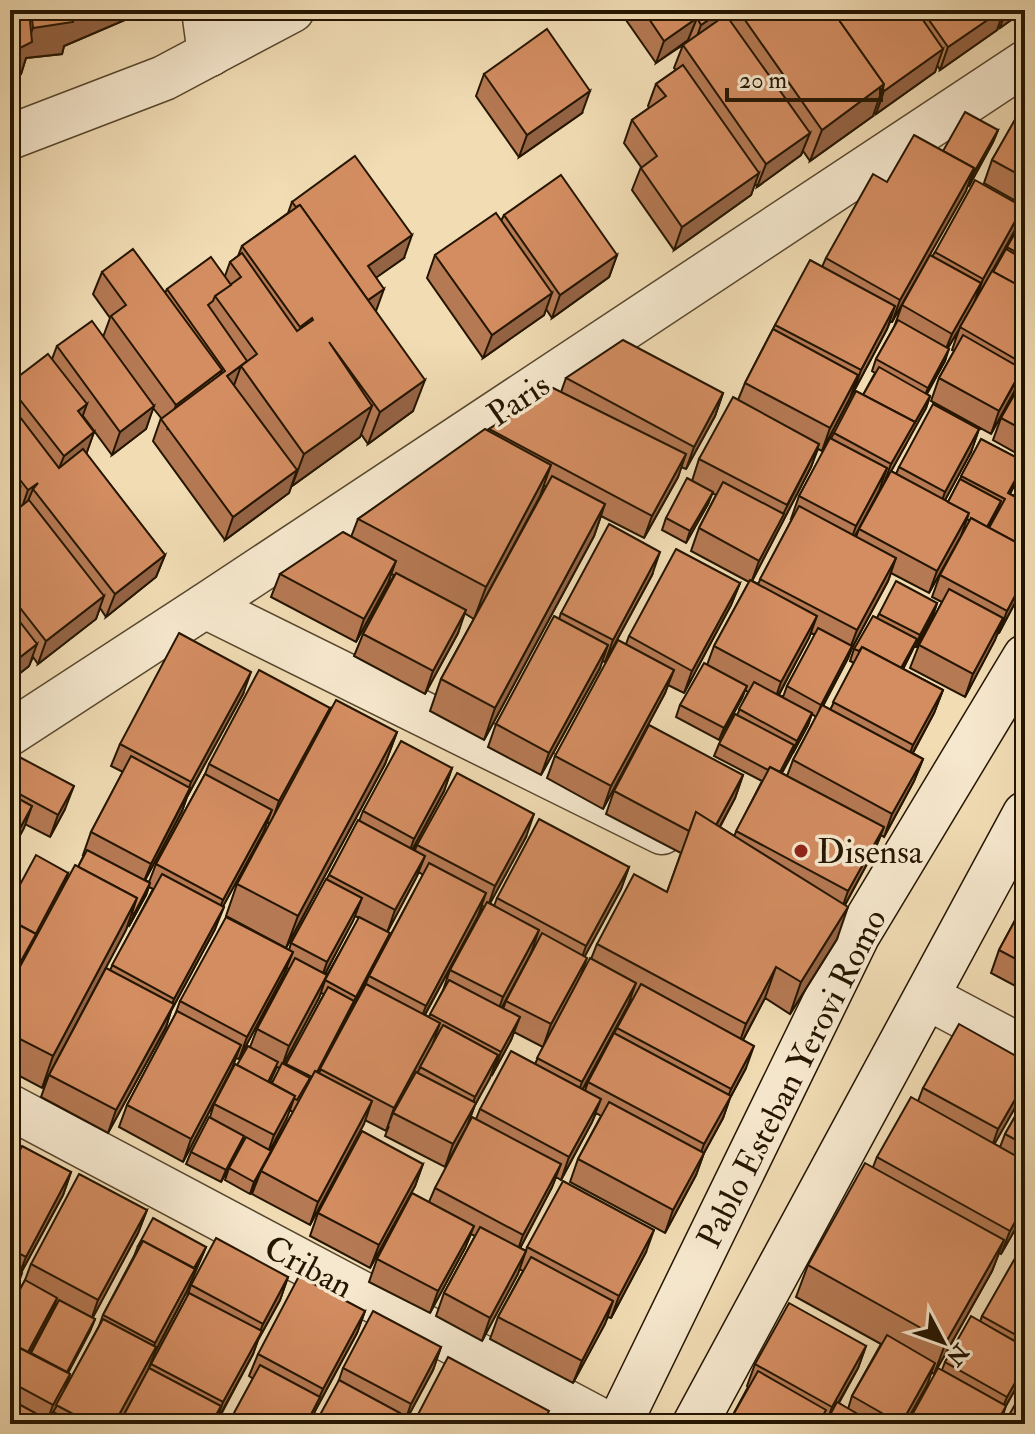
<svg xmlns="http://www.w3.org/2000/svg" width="1035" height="1434" font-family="'IM FELL Double Pica',serif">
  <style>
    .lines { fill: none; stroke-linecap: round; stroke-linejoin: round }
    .street-casing { stroke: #57472e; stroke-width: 47 }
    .secondary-casing { stroke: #241501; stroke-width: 47 }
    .street { stroke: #f6e8ce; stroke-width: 44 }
    .secondary { stroke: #f6e8ce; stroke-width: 44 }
    .wall { fill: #b57953; stroke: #241501; stroke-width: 2; fill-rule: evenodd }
    .shaded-wall { fill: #946344; stroke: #241501; stroke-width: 2 }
    .building { fill: #d38d61; stroke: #241501; stroke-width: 2 }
    .poi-dot { fill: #8f2418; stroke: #f6e8ce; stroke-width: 3 }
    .labels { text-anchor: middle; stroke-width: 7; stroke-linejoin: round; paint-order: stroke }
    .street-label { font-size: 34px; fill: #241501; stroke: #f6e8ce }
    .poi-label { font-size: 34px; fill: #241501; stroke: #f6e8ce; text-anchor: start }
  </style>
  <rect width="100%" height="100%" fill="#f1dcb4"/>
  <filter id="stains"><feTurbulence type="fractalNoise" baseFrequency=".0025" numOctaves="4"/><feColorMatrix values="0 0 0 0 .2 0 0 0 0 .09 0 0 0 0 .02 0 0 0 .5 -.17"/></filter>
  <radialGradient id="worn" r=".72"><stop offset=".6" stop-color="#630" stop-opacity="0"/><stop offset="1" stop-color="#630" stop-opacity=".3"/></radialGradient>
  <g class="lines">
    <defs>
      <g id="street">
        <polyline points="204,10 210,54"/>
        <polyline points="10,137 164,78 292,10"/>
        <polyline points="205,606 662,832"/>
        <polyline points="10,733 205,606 1025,63"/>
        <polyline points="927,997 1025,1049"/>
        <polyline points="10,1107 607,1424"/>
      </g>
      <g id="secondary">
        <polyline points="619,1424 857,936 1025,657"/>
        <polyline points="695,1424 1025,814"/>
      </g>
    </defs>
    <use href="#street" class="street-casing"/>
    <use href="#secondary" class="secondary-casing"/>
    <use href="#street" class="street"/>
    <use href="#secondary" class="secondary"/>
  </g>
  <g class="wall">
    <polygon points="10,10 148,10 64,46 62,54 26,58 21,74 10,79"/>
    <polygon points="619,10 731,10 728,18 731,10 1025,10 1000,28 998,26 997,30 940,70 937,65 935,72 876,114 874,112 873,116 810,161 803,151 801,155 757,187 755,183 751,195 674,250 632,190 641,167 624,143 632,120 649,108 648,106 656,84 676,70 674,68 683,45 689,41 656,63"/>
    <polygon points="484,74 582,113 519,157 476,96"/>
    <polygon points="1025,83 1025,206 984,183 992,160 1025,103 1019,100"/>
    <path d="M 998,130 L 993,142 L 969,186 L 968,185 L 892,322 L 890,322 L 887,329 L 822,451 L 818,449 L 811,467 L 752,581 L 758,584 L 792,519 L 791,519 L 799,496 L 834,433 L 863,395 L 875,373 L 872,371 L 876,359 L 894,327 L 902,305 L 935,252 L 1023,207 L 1015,230 L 975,301 L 1006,250 L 1025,216 L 1025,365 L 1014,392 L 991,434 L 931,401 L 939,378 L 954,351 L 952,350 L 960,327 L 973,306 L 948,348 L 945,361 L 927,394 L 930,396 L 926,408 L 909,436 L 906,444 L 891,471 L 896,474 L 899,467 L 979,429 L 971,452 L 945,500 L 948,502 L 981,439 L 1025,462 L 1020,474 L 1010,494 L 1014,496 L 1025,474 L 1025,584 L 999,633 L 998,633 L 965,697 L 910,668 L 919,645 L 942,602 L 932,597 L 940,575 L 964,532 L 962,531 L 929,593 L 891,573 L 888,581 L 852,648 L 848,658 L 823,706 L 830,710 L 854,663 L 850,661 L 854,649 L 877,618 L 879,614 L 937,603 L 933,615 L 916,647 L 914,647 L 903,669 L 943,690 L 934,713 L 913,753 L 923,759 L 914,781 L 884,837 L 881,835 L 875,849 L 845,905 L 837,939 L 790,1014 L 765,998 L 743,1040 L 746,1068 L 730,1098 L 723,1118 L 704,1153 L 696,1175 L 665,1233 L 570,1182 L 578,1159 L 601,1116 L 596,1113 L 592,1122 L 561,1180 L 556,1177 L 552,1187 L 520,1248 L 526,1251 L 527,1247 L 646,1252 L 611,1318 L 608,1317 L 573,1383 L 490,1339 L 498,1317 L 523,1271 L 519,1269 L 482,1341 L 436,1316 L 444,1293 L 475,1236 L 471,1234 L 465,1248 L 430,1313 L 369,1282 L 377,1259 L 429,1202 L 435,1188 L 476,1119 L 480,1109 L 535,1064 L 543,1047 L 514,1032 L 511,1040 L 492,1075 L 491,1074 L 475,1105 L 467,1126 L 445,1167 L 385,1136 L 389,1126 L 386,1131 L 365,1120 L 310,1225 L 252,1194 L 257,1181 L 250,1194 L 225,1180 L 229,1168 L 242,1145 L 241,1145 L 221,1182 L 186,1164 L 191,1152 L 210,1117 L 214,1104 L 237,1065 L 250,1047 L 257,1029 L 289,969 L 287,968 L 239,1059 L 236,1058 L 232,1068 L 183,1162 L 119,1127 L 127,1105 L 175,1015 L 180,1001 L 289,950 L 291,943 L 359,821 L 363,811 L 452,768 L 444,791 L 413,849 L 415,850 L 417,845 L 526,837 L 490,903 L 494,906 L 497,898 L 629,867 L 621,889 L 584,957 L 580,978 L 591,959 L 597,944 L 667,892 L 681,853 L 606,814 L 614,791 L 743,775 L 735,798 L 720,827 L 734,836 L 762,781 L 714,756 L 719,744 L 737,715 L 748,692 L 745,690 L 742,698 L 719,740 L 676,717 L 680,705 L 707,665 L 714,646 L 749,582 L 691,551 L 699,528 L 716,495 L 712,493 L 708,504 L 686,543 L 662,530 L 666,518 L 692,481 L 699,459 L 738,400 L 745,383 L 775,325 L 822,267 L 826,258 L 887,182 L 943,151 ZM 881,485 L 883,486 L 859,529 L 856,537 L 855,536 ZM 811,633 L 815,635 L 787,686 L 783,697 L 779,695 ZM 812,714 L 816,717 L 793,760 L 787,776 L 782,773 L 808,725 ZM 419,872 L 423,875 L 385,945 L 387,932 ZM 482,906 L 484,907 L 450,970 L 443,990 L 429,1017 L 425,1015 L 478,916 ZM 355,916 L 359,918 L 327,975 L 325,974 ZM 534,945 L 535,946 L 506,1001 L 503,1009 L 501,1008 L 531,953 ZM 368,978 L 365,986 L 319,1073 L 318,1073 ZM 321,993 L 324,994 L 286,1065 L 284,1064 ZM 630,999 L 632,1000 L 588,1082 L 585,1091 L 583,1089 ZM 277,1067 L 280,1068 L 272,1083 L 270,1082 ZM 289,1110 L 293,1112 L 271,1151 L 270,1150 Z"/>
    <polygon points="292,202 404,258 376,277 376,312 413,411 368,444 361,434 360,437 292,486 292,484 289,493 225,540 153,441 161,418 153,408 146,429 112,455 83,416 82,417 94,432 86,454 165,555 156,577 106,617 100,608 96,619 38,664 33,657 29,666 10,681 10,515 17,510 14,505 10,512 10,383 52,359 57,346 103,337 110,318 93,294 102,272 165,293 167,289 225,276 230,262 238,256 242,246 288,213"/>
    <polygon points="504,215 617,255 609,277 552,318 546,309 544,315 483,358 427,278 435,255 501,221"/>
    <polygon points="1025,375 1025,458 993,440 1001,418"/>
    <polygon points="566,378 723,393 715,416 686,469 681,467 678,477 644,538 601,516 594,536 484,740 430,711 441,679 546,487 544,485 540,496 474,619 464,613 458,633 425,694 354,656 363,634 394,575 391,574 388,583 356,642 271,597 280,574 351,537 358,519 489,429 561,392"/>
    <polygon points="652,575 605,662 602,661 600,668 541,775 488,747 496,724 559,619 561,613"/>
    <polygon points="740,583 731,605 684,693 668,685 665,693 603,809 547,778 555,756 626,644 629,636"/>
    <polygon points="243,694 187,797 182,811 145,880 149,882 156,864 205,774 209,764 330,708 324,724 397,732 385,764 286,948 226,916 237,884 270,824 267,822 263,833 223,906 215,929 171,1011 166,1027 108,1133 41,1097 49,1075 110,970 153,889 149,887 146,895 129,926 128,925 42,1088 10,1071 10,903 68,873 64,885 78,867 84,855 83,855 91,832 123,772 111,766 120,744"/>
    <polygon points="10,752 65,809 50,837 25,824 10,854"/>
    <polygon points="1025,902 1025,991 991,973 999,950"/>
    <polygon points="923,1088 1025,1090 994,1144 1000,1147 1005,1134 1025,1099 1025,1212 1001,1254 999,1253 992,1271 934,1374 931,1372 927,1385 905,1424 728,1424 748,1387 747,1386 755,1364 866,1346 858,1368 839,1403 848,1409 852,1396 881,1344 796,1297 808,1265 873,1167 877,1157 918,1101"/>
    <polygon points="423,1164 415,1186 370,1268 310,1236 318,1213"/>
    <polygon points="10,1169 71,1172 63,1195 21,1273 18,1285 10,1299"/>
    <path d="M 147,1210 L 138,1233 L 92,1318 L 95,1319 L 90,1331 L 68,1373 L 70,1374 L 63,1393 L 99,1326 L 103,1315 L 134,1256 L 138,1246 L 206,1247 L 187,1291 L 155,1352 L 119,1424 L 10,1424 L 13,1411 L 12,1410 L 10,1413 L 10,1308 L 25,1280 L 31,1264 ZM 55,1304 L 57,1305 L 31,1354 L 29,1353 Z"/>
    <polygon points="1025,1257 1025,1372 1006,1406 942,1370 945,1362 980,1322 982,1316"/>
    <polygon points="288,1277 280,1300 258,1340 253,1354 216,1424 119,1424 187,1297 191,1285"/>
    <polygon points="365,1311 357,1333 315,1411 312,1420 249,1376 258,1354"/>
    <polygon points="441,1347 433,1370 404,1424 396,1424 338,1383 343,1368"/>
  </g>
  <g class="shaded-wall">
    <polygon points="87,10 148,10 64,46 62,54 26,58 21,74 10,79 10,53 27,44 33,28 73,16"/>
    <polygon points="723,10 731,10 725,26 693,48 701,25"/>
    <polygon points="1002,10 1004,10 997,30 940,70 948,47"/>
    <polygon points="1006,10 1025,10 1000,28"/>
    <polygon points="697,18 688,40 656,63 664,41"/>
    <polygon points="943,49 935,72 876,114 884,91"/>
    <polygon points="884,84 873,116 810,161 822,130"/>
    <polygon points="590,91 582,113 519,157 527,135"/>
    <polygon points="998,130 993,142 969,186 973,174"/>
    <polygon points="810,133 801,155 757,187 766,164"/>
    <polygon points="974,168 966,191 892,322 900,300"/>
    <polygon points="759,173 751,195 674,250 682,227"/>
    <polygon points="1023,207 1015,230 975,302 983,279"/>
    <polygon points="412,235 404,258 360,289 368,266"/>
    <polygon points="617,255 609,277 552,318 560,295"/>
    <polygon points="981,283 973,306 943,356 952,334"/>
    <polygon points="384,289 376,311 364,303"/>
    <polygon points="552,293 544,315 483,358 492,335"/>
    <polygon points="895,306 887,329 853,393 861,370"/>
    <polygon points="949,349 945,361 923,400 928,388"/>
    <polygon points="1025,357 1025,365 1014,392 991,434 999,411 1015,383"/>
    <polygon points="241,366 233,388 227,376"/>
    <polygon points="222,370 214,393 168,428 176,405"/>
    <polygon points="858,375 850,398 822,451 830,428"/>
    <polygon points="425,380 413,411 368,444 380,412"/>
    <polygon points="723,393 715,416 686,469 694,447"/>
    <polygon points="930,396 926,408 883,486 891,464"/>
    <polygon points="87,404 79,426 78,411"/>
    <polygon points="154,406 146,429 112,455 120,432"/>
    <polygon points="372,406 360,437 292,486 304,454"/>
    <polygon points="979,429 971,452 937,515 945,492"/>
    <polygon points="94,432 86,455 55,478 64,456"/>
    <polygon points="819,444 811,467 751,583 759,561"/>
    <polygon points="686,454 678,477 644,538 652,516"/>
    <polygon points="1025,462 1020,474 1004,505 1008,493"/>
    <polygon points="551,465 540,496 474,619 486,587"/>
    <polygon points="887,468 879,491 848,549 856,526"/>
    <polygon points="297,470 289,493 225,540 233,517"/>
    <polygon points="38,483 33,489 25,508 20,513 28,490"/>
    <polygon points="20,488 12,510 10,512 10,495"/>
    <polygon points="713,492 708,504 686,543 690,531"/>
    <polygon points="1001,501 997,513 982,542 986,530"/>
    <polygon points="605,504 594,536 484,740 495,708"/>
    <polygon points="969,513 961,536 929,593 937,571"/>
    <polygon points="660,552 652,575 605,662 613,640"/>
    <polygon points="165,555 156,577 106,617 115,594"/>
    <polygon points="896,558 888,581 852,648 848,658 817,717 821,705 849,651 857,630"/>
    <polygon points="396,561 388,583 356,642 364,619"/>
    <polygon points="1025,577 1025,584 999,633 1007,611"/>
    <polygon points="740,583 731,605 684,693 692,671"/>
    <polygon points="104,596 96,619 38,664 46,641"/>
    <polygon points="937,603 933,615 916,647 920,635"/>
    <polygon points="466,610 458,633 425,694 433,671"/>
    <polygon points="817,616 809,638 773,705 781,682"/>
    <polygon points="1003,618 995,640 965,697 973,674"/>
    <polygon points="917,639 912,651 895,685 899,673"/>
    <polygon points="37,644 29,666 10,681 10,665"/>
    <polygon points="608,645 600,668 541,775 549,753"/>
    <polygon points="674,670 665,693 603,809 611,786"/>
    <polygon points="251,672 243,694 187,797 182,811 142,886 151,864 186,797 191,782"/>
    <polygon points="747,686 742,698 719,740 724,728"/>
    <polygon points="943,690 934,713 905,767 913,745"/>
    <polygon points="330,708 321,731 271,824 279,801"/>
    <polygon points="812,713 808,725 793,753 797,741"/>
    <polygon points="397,732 385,764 286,948 298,916"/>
    <polygon points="794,745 790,757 774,787 778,775"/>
    <polygon points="923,759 914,781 884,837 892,814"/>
    <polygon points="452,768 444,791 406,861 414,839"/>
    <polygon points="743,775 735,798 704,856 712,833"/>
    <polygon points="74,786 65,809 50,837 58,815"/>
    <polygon points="32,806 24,828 10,854 10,847"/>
    <polygon points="272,810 263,833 214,923 223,900"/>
    <polygon points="534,814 526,837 487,909 495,886"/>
    <polygon points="884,827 875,849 840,914 848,891"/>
    <polygon points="425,856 416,878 387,933 395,910"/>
    <polygon points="629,867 621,889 578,969 586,946"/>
    <polygon points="68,873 64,885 10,988 10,981"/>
    <polygon points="150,883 146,895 129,926 134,914"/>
    <polygon points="486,893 478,916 417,1029 426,1006"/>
    <polygon points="137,898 126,930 42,1088 53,1056"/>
    <polygon points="362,898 353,921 319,985 327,962"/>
    <polygon points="224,907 215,929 171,1011 166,1027 108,1133 116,1110 169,1014 174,999"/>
    <polygon points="848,907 837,939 790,1014 801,982"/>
    <polygon points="539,930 531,953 495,1020 503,997"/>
    <polygon points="390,933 385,945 309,1090 313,1078"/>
    <polygon points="293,952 284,974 239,1059 247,1037"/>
    <polygon points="587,958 579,981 543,1047 551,1024"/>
    <polygon points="776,967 765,998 735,1055 746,1024"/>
    <polygon points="327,975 319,998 281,1069 289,1046"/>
    <polygon points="636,983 628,1005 574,1105 582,1082"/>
    <polygon points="520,1017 511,1040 492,1075 501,1052"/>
    <polygon points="440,1023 432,1046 395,1114 393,1113 386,1131 394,1108"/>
    <polygon points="241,1045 232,1068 183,1162 191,1139"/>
    <polygon points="754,1046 746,1068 730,1098 723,1118 704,1153 696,1175 665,1233 673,1210 696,1167 704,1144 724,1108 731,1089"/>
    <polygon points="498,1055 490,1078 475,1105 467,1126 445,1167 453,1144 468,1117 475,1097"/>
    <polygon points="1025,1082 1025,1090 990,1152 998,1129"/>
    <polygon points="295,1096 287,1118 266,1158 274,1135"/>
    <polygon points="601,1099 592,1122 561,1180 569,1157"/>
    <polygon points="372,1101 364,1124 310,1225 318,1202"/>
    <polygon points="244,1136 240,1148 221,1182 226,1170"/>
    <polygon points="18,1139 10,1161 10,1154"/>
    <polygon points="423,1164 415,1186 370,1268 379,1245"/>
    <polygon points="561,1164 552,1187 515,1258 523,1235"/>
    <polygon points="261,1171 257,1181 250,1194 254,1182"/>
    <polygon points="71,1172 63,1195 17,1280 26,1257"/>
    <polygon points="1025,1204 1025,1212 1001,1254 1010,1231"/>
    <polygon points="147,1210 138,1233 90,1323 98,1300"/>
    <polygon points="474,1226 465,1248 430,1313 438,1291"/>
    <polygon points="654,1230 646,1252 611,1318 619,1296"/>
    <polygon points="1004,1240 992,1271 934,1374 946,1342"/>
    <polygon points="206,1247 187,1291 155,1352 148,1370 119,1424 114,1424 149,1360 155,1343"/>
    <polygon points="526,1251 518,1274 482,1341 490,1318"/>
    <polygon points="22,1273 18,1285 10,1299 10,1295"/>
    <polygon points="288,1277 280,1300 258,1340 253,1354 215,1424 223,1402 258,1337 263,1324"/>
    <polygon points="57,1298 53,1310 20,1371 24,1359"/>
    <polygon points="613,1301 605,1324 573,1383 582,1361"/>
    <polygon points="365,1311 357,1333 315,1411 312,1420 309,1424 306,1424 319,1398 323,1389"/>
    <polygon points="95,1319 90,1331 62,1384 67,1372"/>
    <polygon points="866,1346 858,1368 826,1424 832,1407"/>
    <polygon points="441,1347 433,1370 404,1424 411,1404"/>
    <polygon points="935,1363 927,1385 905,1424 901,1424"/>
    <polygon points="1025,1365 1024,1374 998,1419 1007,1397"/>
    <polygon points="70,1374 62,1397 46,1424 53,1405"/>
    <polygon points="20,1387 12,1410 10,1413 10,1406"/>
    <polygon points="1006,1406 1000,1424 996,1424"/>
  </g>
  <g class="building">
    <polygon points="10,10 29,10 32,42 10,53"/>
    <polygon points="31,10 87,10 73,16 73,22 33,28"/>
    <polygon points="643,10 723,10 701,25 697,18 664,41"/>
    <polygon points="738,10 832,10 884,84 822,130"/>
    <polygon points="832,10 916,10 943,49 884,91 883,89 884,84"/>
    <polygon points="922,10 1002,10 948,47"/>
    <polygon points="726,15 810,133 766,164 683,45"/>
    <polygon points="547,29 590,91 527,135 484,74"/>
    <polygon points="683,65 759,173 682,227 641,168 657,156 632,120 666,96 656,84"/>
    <polygon points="1025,102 1025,178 992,160"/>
    <polygon points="965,112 998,130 973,174 972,173 974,168 943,151"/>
    <polygon points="914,135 974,168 900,300 826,258 873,174 887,182"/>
    <polygon points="355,156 412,235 368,266 384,289 368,300 300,205 296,207 292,202"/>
    <polygon points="561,175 617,255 560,295 504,215"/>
    <polygon points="975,180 1023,207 983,279 935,252"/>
    <polygon points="300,205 425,380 380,412 329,342 372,406 304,454 241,366 257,354 215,296 241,277 230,262 242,253 297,331 313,320 312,318 300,327 242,246"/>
    <polygon points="496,213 552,293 492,335 435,255"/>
    <polygon points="1025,216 1025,257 1007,247"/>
    <polygon points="133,249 222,370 176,405 111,316 126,305 102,272"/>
    <polygon points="1006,249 1025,260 1025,289 993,272"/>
    <polygon points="930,255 981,283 952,334 902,305"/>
    <polygon points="211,257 231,285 215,296 213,301 208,305 247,361 227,376 297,470 233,517 161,419 225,371 167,289"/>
    <polygon points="810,260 895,306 861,370 775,325"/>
    <polygon points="992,271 1025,289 1025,357 1022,363 960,327"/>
    <polygon points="898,320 949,349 928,388 876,359"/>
    <polygon points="92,321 154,406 120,432 57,346"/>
    <polygon points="773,329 858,375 830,428 745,383"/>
    <polygon points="963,335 1022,369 999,411 939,378"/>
    <polygon points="623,340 723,393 694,447 566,378"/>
    <polygon points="48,354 87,404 78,411 94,432 64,456 10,387 10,383"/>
    <polygon points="879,367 930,396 914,424 915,422 863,395"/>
    <polygon points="1025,376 1025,431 1001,418"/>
    <polygon points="553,388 686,454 652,516 489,429"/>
    <polygon points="856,391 915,422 891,464 834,433"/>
    <polygon points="733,397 819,444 787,505 699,459"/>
    <polygon points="10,404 59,468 83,449 165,555 115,594 33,489 38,483 28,490 10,467"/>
    <polygon points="933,404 979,429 945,492 899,467"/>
    <polygon points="485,429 551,465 486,587 358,519"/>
    <polygon points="830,438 887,468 856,526 799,496"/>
    <polygon points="981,439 1025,462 1008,493 1025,502 1025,547 989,528 1005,499 961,476"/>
    <polygon points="891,471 969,513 937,571 859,529"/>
    <polygon points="1025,474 1025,493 1017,489"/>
    <polygon points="10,475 20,488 10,495"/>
    <polygon points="552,476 605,504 495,708 441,679"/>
    <polygon points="687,478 713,492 690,531 666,518"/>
    <polygon points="960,479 1001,501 987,527 971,518 970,521 967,519 969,513 948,502"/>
    <polygon points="723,482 784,514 759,561 699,528"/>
    <polygon points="29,500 104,596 46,641 10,595 10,515"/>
    <polygon points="799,506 896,558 857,630 760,579"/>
    <polygon points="971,518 1025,547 1025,577 1007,611 940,575"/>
    <polygon points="609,524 660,552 613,640 561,613"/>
    <polygon points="343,532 396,561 364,619 280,574"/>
    <polygon points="676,549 740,583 692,671 629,636"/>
    <polygon points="396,573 466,610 433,671 363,634"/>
    <polygon points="750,580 817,616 781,682 714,646"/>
    <polygon points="896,581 937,603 920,635 879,614"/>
    <polygon points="949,589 1003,618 973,674 919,645"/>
    <polygon points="10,609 37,644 10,665"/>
    <polygon points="554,616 608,645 549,753 496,724"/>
    <polygon points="873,616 917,639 901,668 862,647 859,651 854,649"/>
    <polygon points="818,628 852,646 821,705 787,686"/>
    <polygon points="179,633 251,672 191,782 120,744"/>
    <polygon points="618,640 674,670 611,786 555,756"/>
    <polygon points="862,647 943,690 913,745 833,702"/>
    <polygon points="704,663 747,686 724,728 680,705"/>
    <polygon points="259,670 330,708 279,801 209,764"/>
    <polygon points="754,682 812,713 797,741 739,709"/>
    <polygon points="336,700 397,732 298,916 237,884"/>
    <polygon points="822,705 923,759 892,814 793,760"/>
    <polygon points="735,714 794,745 780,772 770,767 768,770 719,744"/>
    <polygon points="649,725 743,775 716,825 696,812 689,831 614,791"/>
    <polygon points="401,741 452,768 414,839 363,811"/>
    <polygon points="10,752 74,786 58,815 10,789"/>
    <polygon points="131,756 190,788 151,864 91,832"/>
    <polygon points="770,767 884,827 848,891 736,831"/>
    <polygon points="457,773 534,814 495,886 417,845"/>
    <polygon points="205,774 272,810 223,900 156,864"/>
    <polygon points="10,794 32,806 10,847"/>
    <polygon points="696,812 848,907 801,982 776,967 746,1024 597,944 634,874 667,892"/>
    <polygon points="539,819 629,867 586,946 497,898"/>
    <polygon points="358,820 425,856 395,910 329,875"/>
    <polygon points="87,850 150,883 134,914 132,913 137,898 78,867"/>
    <polygon points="36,855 68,873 33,939 36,934 10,920 10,903"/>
    <polygon points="429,863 486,893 426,1006 369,976"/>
    <polygon points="75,865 137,898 53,1056 10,1034 10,985"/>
    <polygon points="162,874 224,907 174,999 112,965"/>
    <polygon points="326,879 362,898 327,962 291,943"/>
    <polygon points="487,902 539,930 503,997 450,970"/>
    <polygon points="1025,902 1025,964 999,950"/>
    <polygon points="226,917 293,952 247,1037 180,1001"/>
    <polygon points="359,917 390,933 356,997 325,980"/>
    <polygon points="10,920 36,934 10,981"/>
    <polygon points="542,933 587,958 551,1024 506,1001"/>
    <polygon points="295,958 327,975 289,1046 257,1029"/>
    <polygon points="590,958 636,983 582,1082 537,1058"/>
    <polygon points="106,968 174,1004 116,1110 49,1075"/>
    <polygon points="449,980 520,1017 501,1052 430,1014"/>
    <polygon points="366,984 440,1023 394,1108 320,1069"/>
    <polygon points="641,984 754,1046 731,1089 617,1028"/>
    <polygon points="328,987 354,1001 317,1072 315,1071 312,1077 286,1064"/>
    <polygon points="177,1011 241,1045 191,1139 127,1105"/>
    <polygon points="959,1024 1025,1061 1025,1082 998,1129 923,1088"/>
    <polygon points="443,1025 498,1055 475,1097 420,1067"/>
    <polygon points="614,1033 731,1096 704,1144 588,1082"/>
    <polygon points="248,1046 278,1062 268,1082 237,1065"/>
    <polygon points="511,1051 601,1099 569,1157 480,1109"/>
    <polygon points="282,1063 310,1078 297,1100 293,1098 295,1096 272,1083"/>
    <polygon points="235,1064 295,1096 274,1135 214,1104"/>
    <polygon points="315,1071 372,1101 318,1202 261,1171"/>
    <polygon points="416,1072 476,1103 453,1144 393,1113"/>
    <polygon points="911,1097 1025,1161 1025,1204 1010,1231 877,1157"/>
    <polygon points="1025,1099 1025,1145 1005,1134"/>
    <polygon points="609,1102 704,1153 673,1210 578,1159"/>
    <polygon points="209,1117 244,1136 226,1170 191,1152"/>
    <polygon points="472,1117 561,1164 523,1235 435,1188"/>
    <polygon points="362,1131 423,1164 379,1245 318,1213"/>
    <polygon points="10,1134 18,1139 10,1154"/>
    <polygon points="246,1137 271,1151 254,1182 229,1168"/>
    <polygon points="22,1146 71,1172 26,1257 10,1249 10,1169"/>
    <polygon points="865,1163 1004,1240 946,1342 808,1265"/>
    <polygon points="79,1174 147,1210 98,1300 31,1264"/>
    <polygon points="563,1181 654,1230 619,1296 527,1247"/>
    <polygon points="412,1193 474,1226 438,1291 377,1259"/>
    <polygon points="153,1218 206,1247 194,1268 143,1241 140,1246 138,1246"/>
    <polygon points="480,1227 526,1251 490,1318 444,1293"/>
    <polygon points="216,1238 288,1277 263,1324 191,1285"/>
    <polygon points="143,1241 195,1269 155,1343 103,1315"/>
    <polygon points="1018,1253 1025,1257 1025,1340 982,1316"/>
    <polygon points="531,1257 613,1301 582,1361 498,1317"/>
    <polygon points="10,1266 22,1273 10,1295"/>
    <polygon points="299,1276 365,1311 323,1389 258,1354"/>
    <polygon points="25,1280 57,1298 28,1352 10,1343 10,1308"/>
    <polygon points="189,1293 262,1331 223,1402 151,1364"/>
    <polygon points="59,1300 95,1319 67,1372 31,1353"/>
    <polygon points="789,1303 866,1346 832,1407 755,1364"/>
    <polygon points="373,1311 441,1347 411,1404 343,1368"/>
    <polygon points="971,1316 1025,1347 1025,1365 1007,1397 945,1362"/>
    <polygon points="103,1319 156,1347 114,1424 92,1424 56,1405"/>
    <polygon points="887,1335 935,1363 901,1424 852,1396"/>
    <polygon points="10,1343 70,1374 53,1405 20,1387 10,1406"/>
    <polygon points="448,1357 549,1411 542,1424 413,1424"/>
    <polygon points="260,1365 320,1397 306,1424 228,1424"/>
    <polygon points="149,1368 221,1406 211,1424 119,1424"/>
    <polygon points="938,1368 1006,1406 996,1424 907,1424"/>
    <polygon points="758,1371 826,1410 818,1424 728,1424"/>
    <polygon points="339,1380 400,1413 394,1424 315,1424"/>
    <polygon points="1025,1387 1025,1424 1004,1424"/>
    <polygon points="837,1402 875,1424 825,1424"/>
    <polygon points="17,1403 46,1419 44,1424 10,1424 10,1417"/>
    <polygon points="53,1412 77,1424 46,1424"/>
  </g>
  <circle class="poi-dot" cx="801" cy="851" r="8"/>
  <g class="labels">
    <g class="street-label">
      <text transform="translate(518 399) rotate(-34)" y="12">Paris</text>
      <text transform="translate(791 1078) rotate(-63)" y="12">Pablo Esteban Yerovi Romo</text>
      <text transform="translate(309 1266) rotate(28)" y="12">Criban</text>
    </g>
    <g class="poi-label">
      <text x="817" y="863">Disensa</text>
    </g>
  </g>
  <rect width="1035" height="1434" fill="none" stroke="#f1dcb4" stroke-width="40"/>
  <rect x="12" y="12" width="1011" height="1410" fill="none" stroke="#241501" stroke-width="4"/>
  <rect x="20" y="20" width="995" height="1394" fill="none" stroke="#241501" stroke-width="2"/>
  <g transform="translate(943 1342) rotate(131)" stroke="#f6e8ce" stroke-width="6" paint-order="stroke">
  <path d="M0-6L14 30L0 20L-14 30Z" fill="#241501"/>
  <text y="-12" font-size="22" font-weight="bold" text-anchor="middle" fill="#241501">N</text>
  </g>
  <path d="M727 88v12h154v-12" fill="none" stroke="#241501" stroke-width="4"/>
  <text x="739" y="88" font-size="24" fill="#241501" stroke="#f6e8ce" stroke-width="6" paint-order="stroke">20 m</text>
  <rect width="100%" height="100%" filter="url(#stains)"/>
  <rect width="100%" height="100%" fill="url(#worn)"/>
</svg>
